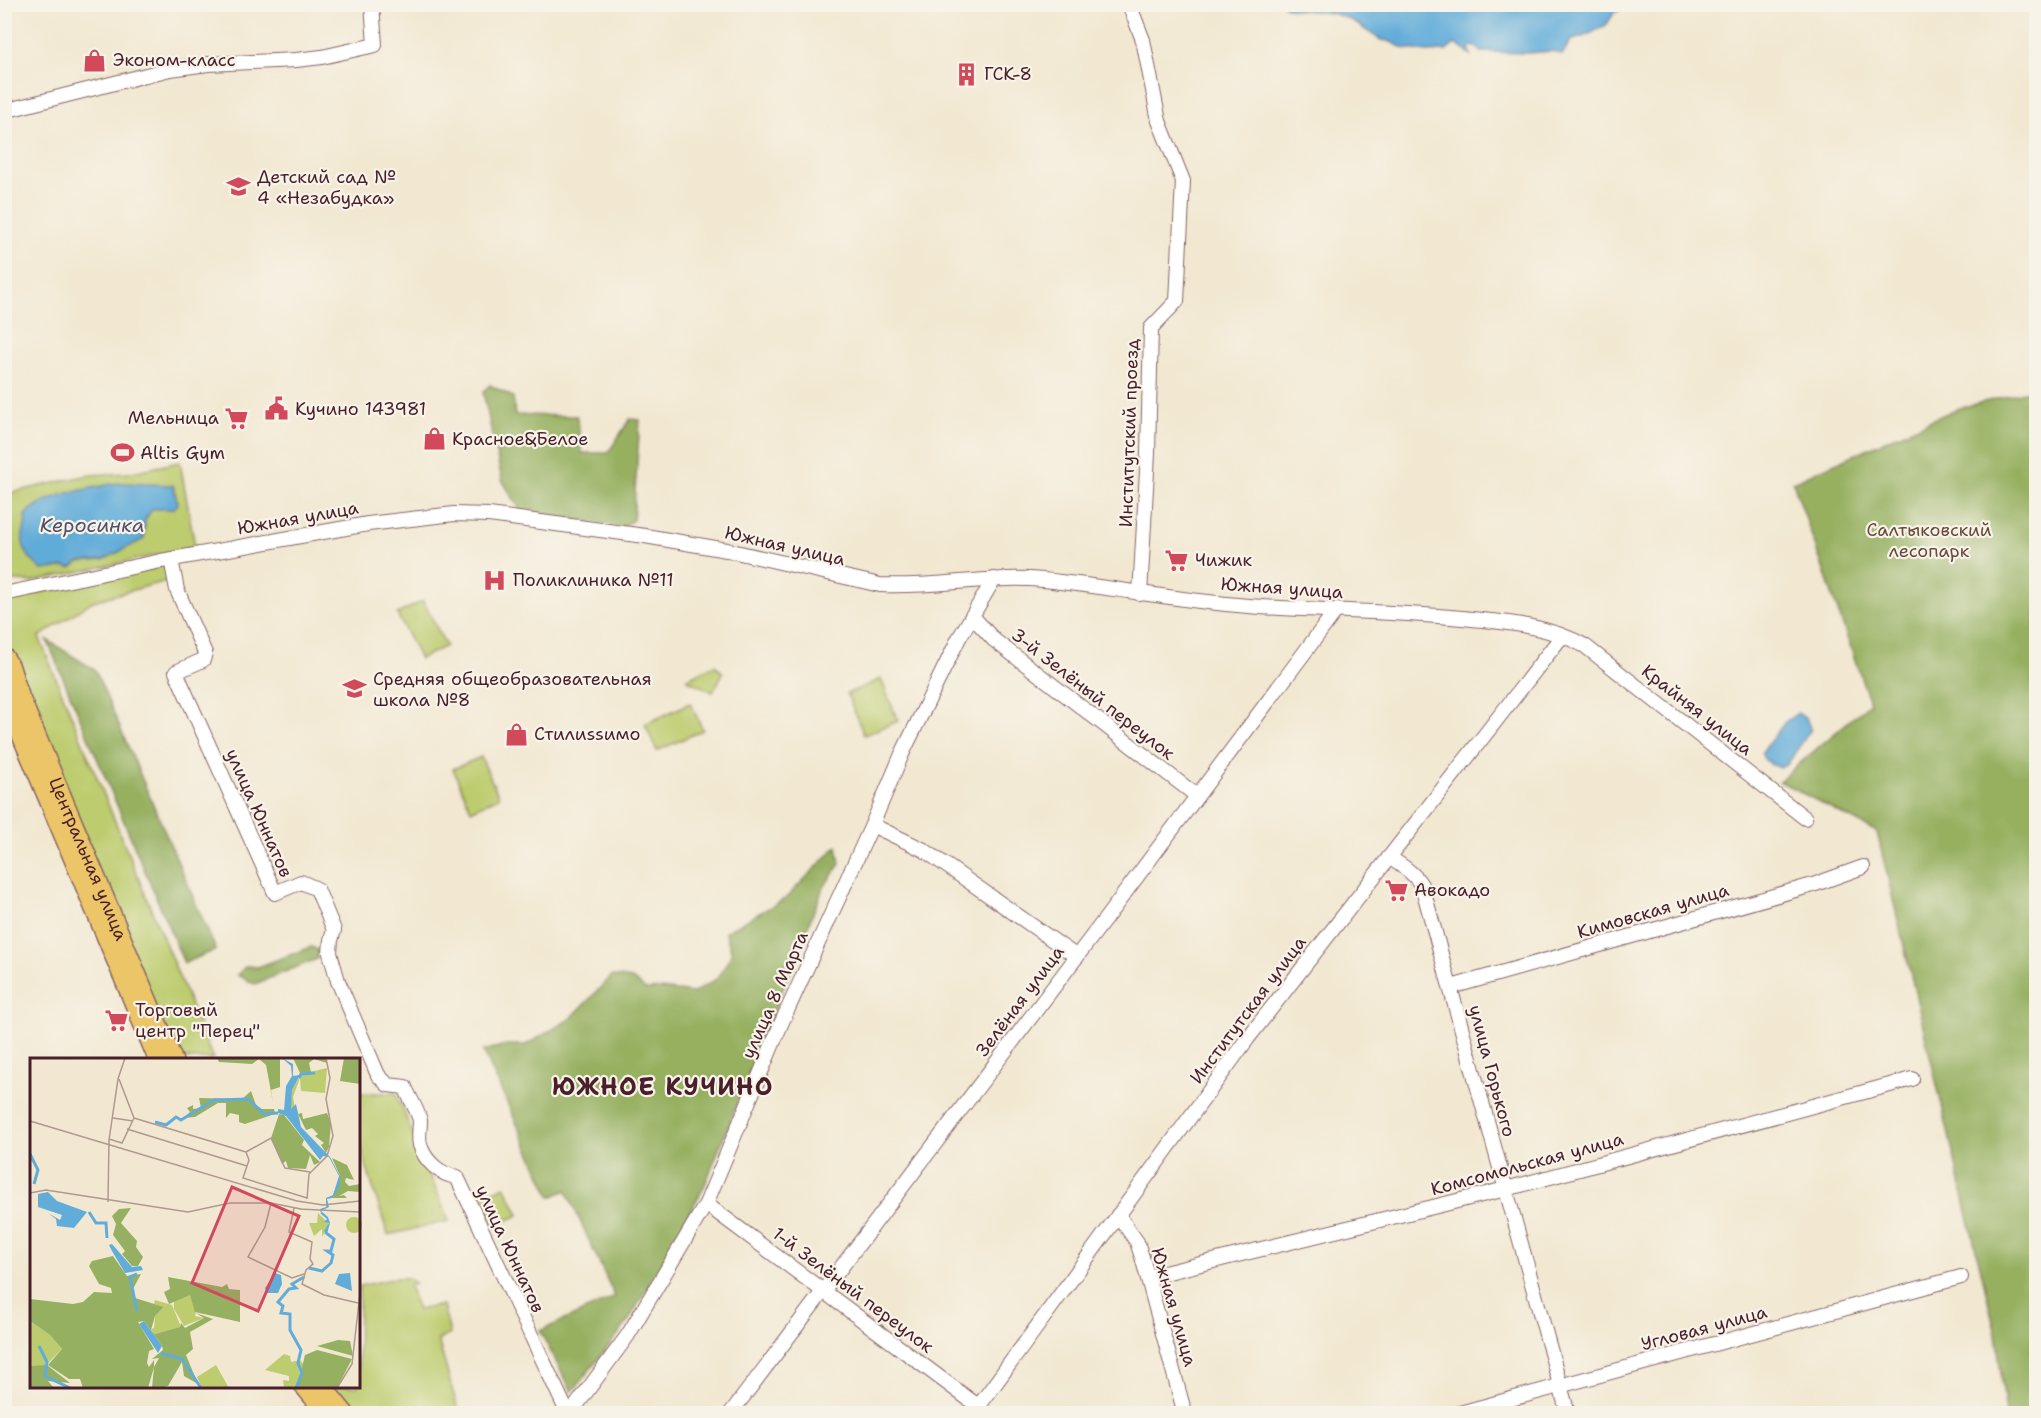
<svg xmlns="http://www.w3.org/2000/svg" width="2041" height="1418" font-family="'Shantell Sans',sans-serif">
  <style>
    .green { fill: #bdcc6e; stroke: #84764c; stroke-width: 1.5 }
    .forest { fill: #96b061; stroke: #706846; stroke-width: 1.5 }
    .water { fill: #61acd9; stroke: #566682; stroke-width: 1.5 }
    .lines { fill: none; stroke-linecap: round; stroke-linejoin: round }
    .minor-casing { stroke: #856565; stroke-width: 16 }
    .major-casing { stroke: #856565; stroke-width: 21 }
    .minor { stroke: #fff; stroke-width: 14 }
    .major { stroke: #edc569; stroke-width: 18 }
    .labels { text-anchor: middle; stroke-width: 4.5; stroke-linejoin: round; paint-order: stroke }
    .poi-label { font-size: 18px; fill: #4a1f2b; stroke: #f7f3e8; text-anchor: start }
    .street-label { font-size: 18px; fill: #4a1f2b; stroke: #f7f3e8 }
    .park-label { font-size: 18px; fill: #674a3c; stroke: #f7f3e8 }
    .water-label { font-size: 20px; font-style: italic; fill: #525068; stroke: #f7f3e8 }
    .district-label { font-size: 24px; font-weight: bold; letter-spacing: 1.5px; fill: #4a1f2b; stroke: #f7f3e8 }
    .inset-river { fill: none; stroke: #61acd9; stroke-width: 3 }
    .inset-road { fill: none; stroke: #af988f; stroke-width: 1.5 }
    .view { fill: #d1495b; fill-opacity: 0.15; stroke: #d1495b; stroke-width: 3 }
    .inset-edge { fill: none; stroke: #4a1f2b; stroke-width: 3 }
  </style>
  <rect width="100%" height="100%" fill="#f7f3e8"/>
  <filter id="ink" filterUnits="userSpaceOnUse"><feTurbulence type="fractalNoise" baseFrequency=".0167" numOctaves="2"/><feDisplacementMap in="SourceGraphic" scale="12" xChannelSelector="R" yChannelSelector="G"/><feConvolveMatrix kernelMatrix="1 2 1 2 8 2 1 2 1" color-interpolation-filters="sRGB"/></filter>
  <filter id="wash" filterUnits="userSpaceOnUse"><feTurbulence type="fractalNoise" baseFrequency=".008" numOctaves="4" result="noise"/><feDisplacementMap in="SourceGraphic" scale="24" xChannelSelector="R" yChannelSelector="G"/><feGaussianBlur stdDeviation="1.35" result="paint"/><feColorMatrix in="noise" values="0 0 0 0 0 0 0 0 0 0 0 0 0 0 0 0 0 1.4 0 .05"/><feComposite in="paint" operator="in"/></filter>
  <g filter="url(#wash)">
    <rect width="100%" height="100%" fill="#f2e8d2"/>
    <g class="green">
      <polygon points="180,462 195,547 31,582 5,580 4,520 8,519 5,494 89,475 127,473"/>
      <polygon points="164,566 167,569 170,580 93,601 39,637 213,1059 176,1059 12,665 5,636 4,600"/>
      <polygon points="423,601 446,646 420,659 397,614"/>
      <polygon points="715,665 723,673 713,692 686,679"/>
      <polygon points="881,679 898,721 864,735 847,694"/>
      <polygon points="690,703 703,730 657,751 645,724"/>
      <polygon points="481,757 499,797 471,810 453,769"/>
      <polygon points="358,1093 396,1093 449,1221 388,1235 359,1143"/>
      <polygon points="505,1186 519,1215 492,1227 479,1198"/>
      <polygon points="397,1278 408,1278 415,1283 409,1286 418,1310 443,1305 450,1334 438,1340 459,1413 349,1413 326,1387 358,1386 359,1286"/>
    </g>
    <g class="forest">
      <polygon points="490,385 513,397 515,415 577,416 582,453 608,453 630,419 640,420 633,520 622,527 521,511 502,480 483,392"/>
      <polygon points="2036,389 2036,1413 2006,1414 1996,1334 1877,832 1779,781 1870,703 1793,482 1956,409"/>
      <polygon points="47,640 95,670 216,950 184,963"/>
      <polygon points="837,846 840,864 823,888 704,1187 628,1322 572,1392 540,1331 615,1297 566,1190 551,1197 483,1051 506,1045 526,1045 570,1019 612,976 632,979 646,990 661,989 694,993 718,978 732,953 725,932 785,899"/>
      <polygon points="311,947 318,950 317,959 255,984 237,975 246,966 258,967"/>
    </g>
    <g class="water">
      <path d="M 1282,5 L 1631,4 L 1631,5 C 1626,9 1619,9 1614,13 C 1611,17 1609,22 1606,25 C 1601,29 1577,40 1571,40 L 1562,55 L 1552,51 L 1529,53 L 1480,52 L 1478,48 L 1472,46 L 1469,48 L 1471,55 L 1455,44 L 1446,51 L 1426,52 L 1403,48 L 1389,41 L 1381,40 L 1349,19 L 1332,13 L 1292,9 Z"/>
      <path d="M 121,483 L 173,485 L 178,504 L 173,509 L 152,509 L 145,520 L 144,539 L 103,560 L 79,562 L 71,568 L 64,567 L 42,570 C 32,561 21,551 23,535 C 24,526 27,526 25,515 C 47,493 81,491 111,484 Z"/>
      <polygon points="1798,713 1806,719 1811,729 1787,765 1779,768 1765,760 1761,753 1785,722"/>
    </g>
  </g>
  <g filter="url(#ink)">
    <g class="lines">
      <defs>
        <g id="minor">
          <polyline points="1129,4 1143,40 1159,121 1183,181 1177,301 1151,328 1148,453 1140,594"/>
          <polyline points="4,111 170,69 208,64 296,60 322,57 375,45 372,4"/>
          <path d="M 171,559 L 177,590 L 205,653 L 203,660 L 176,672 L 275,893 L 301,882 L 317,889 L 334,930 L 331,940 L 330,953 L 338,981 L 378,1075 L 388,1085 L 405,1087 C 408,1095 419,1113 420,1121 C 420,1129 418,1136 420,1145 C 425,1161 440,1175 457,1177 L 568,1414"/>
          <path d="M 4,594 L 161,561 L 368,524 L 454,514 L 489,515 L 645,536 L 727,550 L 880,585 C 935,588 988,575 1043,580 C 1122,588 1201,605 1281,608 C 1342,611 1402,612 1462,618 C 1504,622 1548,625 1585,646 L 1805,818"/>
          <polyline points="972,616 994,640 1197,796"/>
          <polyline points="872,825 924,850 1077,957"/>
          <path d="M 1389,857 C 1402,866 1417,874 1423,889 L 1568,1414"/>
          <polyline points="1451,987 1813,885 1863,867"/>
          <polyline points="706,1204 978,1406"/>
          <polyline points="1118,1215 1137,1242 1142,1257 1185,1414"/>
          <polyline points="1148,1277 1506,1189 1912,1079"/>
          <polyline points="570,1414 628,1335 706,1204 781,1024 872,825 902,754 959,638 994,579"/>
          <polyline points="730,1414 1106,918 1337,609"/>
          <polyline points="973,1414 1248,1038 1562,636"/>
          <polyline points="1456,1414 1961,1277"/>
        </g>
        <g id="major">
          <path id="s1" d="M 4,657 L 10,666 L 20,697 L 173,1060"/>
          <polyline points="4,694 158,1060"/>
          <polyline points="304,1386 327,1414"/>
          <polyline points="322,1386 345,1414"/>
        </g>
      </defs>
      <use href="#minor" class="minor-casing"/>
      <use href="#major" class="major-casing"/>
      <use href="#minor" class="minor"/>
      <use href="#major" class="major"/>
    </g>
  </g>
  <defs>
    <symbol id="shop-bare" viewBox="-9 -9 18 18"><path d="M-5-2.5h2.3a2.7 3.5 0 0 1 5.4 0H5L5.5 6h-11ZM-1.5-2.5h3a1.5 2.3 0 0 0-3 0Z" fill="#d1495b" stroke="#f7f3e8" stroke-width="2.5" paint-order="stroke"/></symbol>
    <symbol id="building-bare" viewBox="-9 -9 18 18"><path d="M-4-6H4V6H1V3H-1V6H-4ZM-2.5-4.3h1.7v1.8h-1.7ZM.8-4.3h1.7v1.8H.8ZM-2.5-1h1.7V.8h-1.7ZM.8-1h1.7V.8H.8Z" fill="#d1495b" stroke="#f7f3e8" stroke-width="2.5" paint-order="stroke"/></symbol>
    <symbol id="school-bare" viewBox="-9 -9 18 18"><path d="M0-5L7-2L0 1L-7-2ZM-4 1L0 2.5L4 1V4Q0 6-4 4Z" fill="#d1495b" stroke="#f7f3e8" stroke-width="2.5" paint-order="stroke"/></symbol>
    <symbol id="civic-bare" viewBox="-9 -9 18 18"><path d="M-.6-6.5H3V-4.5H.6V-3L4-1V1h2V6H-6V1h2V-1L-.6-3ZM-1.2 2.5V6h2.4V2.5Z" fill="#d1495b" stroke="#f7f3e8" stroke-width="2.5" paint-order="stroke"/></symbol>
    <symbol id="supermarket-bare" viewBox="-9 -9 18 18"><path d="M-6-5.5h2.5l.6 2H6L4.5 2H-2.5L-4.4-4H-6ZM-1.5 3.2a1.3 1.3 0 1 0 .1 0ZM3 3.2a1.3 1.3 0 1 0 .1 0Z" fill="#d1495b" stroke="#f7f3e8" stroke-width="2.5" paint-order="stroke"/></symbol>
    <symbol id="stadium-bare" viewBox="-9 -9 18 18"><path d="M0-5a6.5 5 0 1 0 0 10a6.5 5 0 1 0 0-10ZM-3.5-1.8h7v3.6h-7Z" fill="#d1495b" stroke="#f7f3e8" stroke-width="2.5" paint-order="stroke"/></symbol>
    <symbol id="hospital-bare" viewBox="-9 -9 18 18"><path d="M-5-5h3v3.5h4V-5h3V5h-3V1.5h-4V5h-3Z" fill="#d1495b" stroke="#f7f3e8" stroke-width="2.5" paint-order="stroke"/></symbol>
  </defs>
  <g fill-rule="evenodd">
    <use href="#shop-bare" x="78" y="44" width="33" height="33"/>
    <use href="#building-bare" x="950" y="58" width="33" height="33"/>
    <use href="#school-bare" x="222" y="170" width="33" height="33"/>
    <use href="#civic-bare" x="260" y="392" width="33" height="33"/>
    <use href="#supermarket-bare" x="220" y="402" width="33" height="33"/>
    <use href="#shop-bare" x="418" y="422" width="33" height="33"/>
    <use href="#stadium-bare" x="106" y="436" width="33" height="33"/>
    <use href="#supermarket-bare" x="1160" y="544" width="33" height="33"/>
    <use href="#hospital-bare" x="478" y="564" width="33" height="33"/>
    <use href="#school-bare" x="338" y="672" width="33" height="33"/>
    <use href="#shop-bare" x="500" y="718" width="33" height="33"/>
    <use href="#supermarket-bare" x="1380" y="874" width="33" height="33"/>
    <use href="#supermarket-bare" x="100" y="1004" width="33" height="33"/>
  </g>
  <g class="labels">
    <g class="poi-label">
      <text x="113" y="66">Эконом-класс</text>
      <text x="984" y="80">ГСК-8</text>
      <text x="257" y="183">Детский сад №<tspan x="257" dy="21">4 «Незабудка»</tspan></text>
      <text x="295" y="415">Кучино 143981</text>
      <text x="219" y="424" text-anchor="end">Мельница</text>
      <text x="452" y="445">Красное&amp;Белое</text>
      <text x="140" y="459">Altis Gym</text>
      <text x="1195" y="566">Чижик</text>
      <text x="513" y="586">Поликлиника №11</text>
      <text x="373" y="685">Средняя общеобразовательная<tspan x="373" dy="21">школа №8</tspan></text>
      <text x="534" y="740">Стилиssимо</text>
      <text x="1414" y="896">Авокадо</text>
      <text x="135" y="1016">Торговый<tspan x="135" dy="21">центр "Перец"</tspan></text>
    </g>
    <g class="street-label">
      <text transform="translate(1129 433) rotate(-88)" y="6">Институтский проезд</text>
      <text transform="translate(298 518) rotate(-10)" y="6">Южная улица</text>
      <text transform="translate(785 546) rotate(13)" y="6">Южная улица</text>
      <text transform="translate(1282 588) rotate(4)" y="6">Южная улица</text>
      <text transform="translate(1093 694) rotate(38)" y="6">3-й Зелёный переулок</text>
      <text transform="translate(1697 710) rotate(38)" y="6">Крайняя улица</text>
      <text transform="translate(259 813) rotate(66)" y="6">улица Юннатов</text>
      <text dy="6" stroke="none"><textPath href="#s1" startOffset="219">Центральная улица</textPath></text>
      <text transform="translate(1653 911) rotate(-16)" y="6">Кимовская улица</text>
      <text transform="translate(775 995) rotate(-66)" y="6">улица 8 Марта</text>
      <text transform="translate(1020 1001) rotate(-53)" y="6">Зелёная улица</text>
      <text transform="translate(1248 1010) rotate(-53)" y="6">Институтская улица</text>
      <text transform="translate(1492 1071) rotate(75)" y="6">улица Горького</text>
      <text transform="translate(1527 1164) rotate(-15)" y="6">Комсомольская улица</text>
      <text transform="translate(510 1249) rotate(65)" y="6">улица Юннатов</text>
      <text transform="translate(853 1290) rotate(37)" y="6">1-й Зелёный переулок</text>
      <text transform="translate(1174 1307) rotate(74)" y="6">Южная улица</text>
      <text transform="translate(1704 1328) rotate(-15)" y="6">Угловая улица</text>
    </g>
    <g class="park-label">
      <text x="1929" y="536">Салтыковский<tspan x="1929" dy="21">лесопарк</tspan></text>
    </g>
    <g class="water-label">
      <text x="92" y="532">Керосинка</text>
    </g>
    <g class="district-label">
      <text x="663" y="1095">ЮЖНОЕ КУЧИНО</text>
    </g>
  </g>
  <g transform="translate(30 1058)">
    <rect width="330" height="330" fill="#f2e8d2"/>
    <path d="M 297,10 L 295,35 L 271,33 L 270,20 L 263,39 L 265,50 L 260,51 L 262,32 L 271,16 ZM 288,155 L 299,166 L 292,179 L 292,171 L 284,178 L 279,165 L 287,165 ZM316 167a8 8 0 1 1 16 0a8 8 0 1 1-16 0ZM 154,237 L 161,237 L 167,248 L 165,258 L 174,260 L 154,268 L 144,251 L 144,241 ZM 125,242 L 142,247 L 151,269 L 125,276 L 121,271 L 124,270 L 125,258 L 134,249 L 124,246 ZM 0,263 L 20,277 L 32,291 L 14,309 L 0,308 ZM 254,296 L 260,298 L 261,304 L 270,302 L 274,307 L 267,330 L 254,329 L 253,322 L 259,323 L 259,318 L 235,312 ZM 186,307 L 199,330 L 172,330 L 167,319 Z" fill="#bdcc6e"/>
    <path d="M 187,0 L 250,0 L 250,29 L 241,32 L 243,45 L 235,1 L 236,7 L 229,1 L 222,6 L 189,4 ZM 263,0 L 296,0 L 297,5 L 284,1 L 279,5 L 281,14 L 270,15 ZM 314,0 L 330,0 L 330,26 L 310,23 ZM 221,33 L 226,47 L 232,51 L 244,51 L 245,56 L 215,66 L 209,64 L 209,57 L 200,55 L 196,60 L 196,45 L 188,45 L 165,59 L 154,60 L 160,54 L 157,50 L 163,47 L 163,51 L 171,50 L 169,40 L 212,41 ZM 272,55 L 273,61 L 297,55 L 301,65 L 299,89 L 296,95 L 291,87 L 294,85 L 285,78 L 288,76 L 282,70 L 276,72 L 268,56 ZM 249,56 L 254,57 L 274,82 L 272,87 L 290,104 L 284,107 L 280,97 L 276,111 L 258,110 L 256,103 L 252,106 L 241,80 ZM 302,100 L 317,107 L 324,122 L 316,120 L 315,124 L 319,128 L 330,126 L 330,134 L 318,133 L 309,138 L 314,137 L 317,140 L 302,140 L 310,118 ZM 101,150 L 91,165 L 107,183 L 106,189 L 113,199 L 108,208 L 102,208 L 92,196 L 95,193 L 83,177 L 86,166 L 82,158 L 89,151 ZM 83,198 L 97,218 L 111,216 L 103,231 L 105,240 L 134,249 L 125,258 L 121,272 L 125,276 L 150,269 L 151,265 L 155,270 L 174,260 L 166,255 L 183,261 L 160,274 L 163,291 L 156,297 L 168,326 L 154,318 L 152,304 L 138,328 L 131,330 L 122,330 L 124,309 L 118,330 L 53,330 L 50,321 L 39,321 L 18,307 L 32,291 L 20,277 L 0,263 L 0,241 L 43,246 L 53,244 L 64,234 L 82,235 L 81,230 L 69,226 L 59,208 L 62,203 ZM 114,263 L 132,288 L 133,292 L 122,301 L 129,300 L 124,309 L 124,302 L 119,309 L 117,305 L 119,293 L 124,291 L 108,264 ZM 138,219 L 192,229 L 197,226 L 199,231 L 210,232 L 210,264 L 165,254 L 160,237 L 139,246 L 134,234 L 140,231 ZM 308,282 L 320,283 L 323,298 L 287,288 ZM 287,292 L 322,301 L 307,330 L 267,330 L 275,297 ZM 17,307 L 40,325 L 18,323 L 24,330 L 0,330 L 0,308 Z" fill="#96b061" fill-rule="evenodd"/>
    <path d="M 252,0 L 263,6 L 263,18 L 270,17 L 262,32 L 261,51 L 266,46 L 271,69 L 300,99 L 310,118 L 310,126 L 306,135 L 302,140 L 297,141 L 299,149 L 291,153 L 298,159 L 300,165 L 297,176 L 294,173 L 299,165 L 294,164 L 297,161 L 291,156 L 290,151 L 296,149 L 296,140 L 303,137 L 309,118 L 299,99 L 293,98 L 290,102 L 256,58 L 248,55 L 248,51 L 254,52 L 256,28 L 262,18 L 261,8 ZM 18,134 L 27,143 L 57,154 L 44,170 L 27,168 L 26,161 L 18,155 L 30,162 L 32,157 L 8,149 L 8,136 ZM 82,186 L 102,209 L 111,208 L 113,212 L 95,215 L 82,193 L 79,187 ZM 245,215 L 251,217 L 252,226 L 248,235 L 237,235 L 235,230 ZM 320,215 L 322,233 L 305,226 L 309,216 ZM 114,263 L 132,288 L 128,295 L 109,266 Z" fill="#61acd9"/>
    <path class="inset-river" d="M 269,20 L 271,16 L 285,15M 125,64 L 136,67 L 146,59 L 151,62 L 184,42 L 218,41 L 234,56 L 248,55M 0,96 L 8,112 L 4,126M 59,154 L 66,165 L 76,165 L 77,180M 279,210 L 292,213 L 301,205 L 303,197 L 297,193 L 301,193 L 304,181 L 295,174M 107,253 L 100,219 L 107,216M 9,288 L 17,304 L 15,318 L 40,330M 131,295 L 152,301 L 171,330M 266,330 L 272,315 L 268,305 L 271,292 L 260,272 L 260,256 L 251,255 L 253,248 L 248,244 L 259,231 L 266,230 L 262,226 L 274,219"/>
    <path class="inset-road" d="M 83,60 L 103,63M 104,60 L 216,94M 0,63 L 267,143 L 293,147 L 330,143M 97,71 L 217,108M 79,81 L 92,85 L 104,60 L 89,21M 216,94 L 219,102 L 213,120 L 277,140M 216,94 L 241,80 L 255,110 L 280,114M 0,135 L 16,132 L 158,154 L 200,145 L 238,145M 277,141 L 279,116 L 297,98 L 303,78 L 296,41 L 300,20 L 296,0M 78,144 L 79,82 L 88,21 L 95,0M 236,144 L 271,151M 241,145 L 235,169 L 218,199 L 262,220 L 274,216M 264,150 L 259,174 L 282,184 L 280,201 L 283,206 L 276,212 L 272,226 L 294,237 L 328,245M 269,151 L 330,154M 307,330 L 322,306 L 330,235"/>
    <path class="view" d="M 202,129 L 269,158 L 228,253 L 162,225 Z"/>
    <rect width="330" height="330" class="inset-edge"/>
  </g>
  <rect width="2041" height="1418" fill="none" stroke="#f7f3e8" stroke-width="24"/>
</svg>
